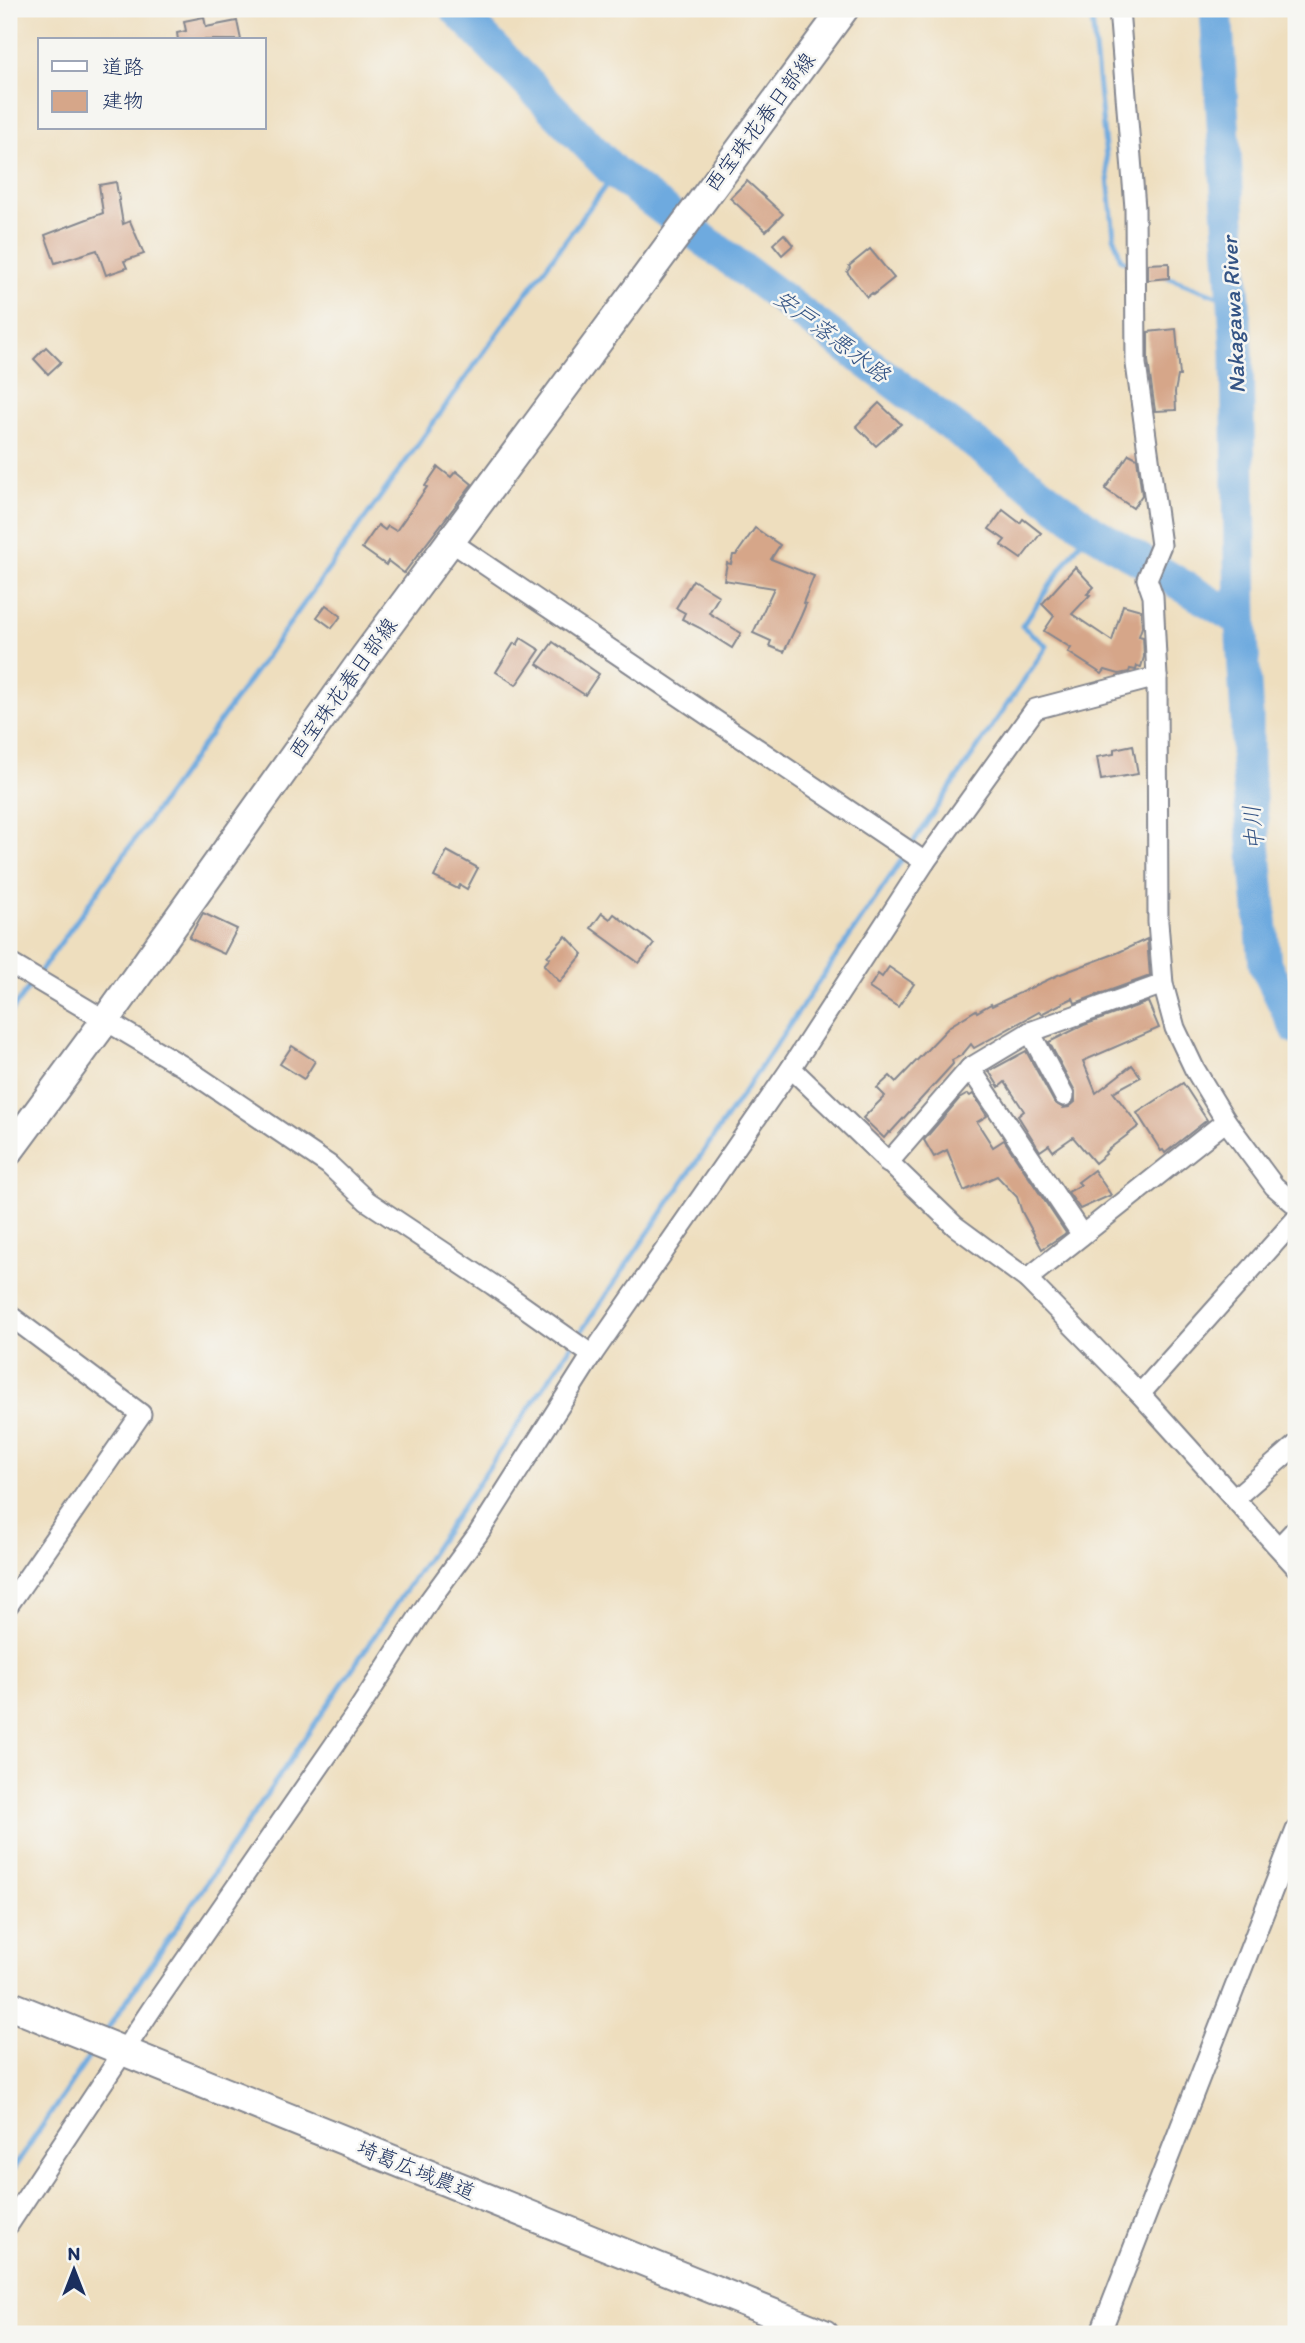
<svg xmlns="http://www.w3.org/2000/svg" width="1305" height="2343" font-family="Itim,'Klee One',sans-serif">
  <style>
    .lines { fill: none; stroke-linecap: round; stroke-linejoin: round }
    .stream { stroke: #6eaadf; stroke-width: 5 }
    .river { stroke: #6eaadf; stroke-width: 33 }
    .building { fill: #d6a689 }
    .street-casing { stroke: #84868e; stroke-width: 23 }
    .secondary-casing { stroke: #84868e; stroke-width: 32 }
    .street { stroke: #fff; stroke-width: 19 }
    .secondary { stroke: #fff; stroke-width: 28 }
    .labels { text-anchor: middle; stroke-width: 5; stroke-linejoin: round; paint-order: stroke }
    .street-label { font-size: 21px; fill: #1b2f5e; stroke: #f6f6f2 }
    .water-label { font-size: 23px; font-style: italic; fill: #345485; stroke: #f6f6f2 }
  </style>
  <rect width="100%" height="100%" fill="#f6f6f2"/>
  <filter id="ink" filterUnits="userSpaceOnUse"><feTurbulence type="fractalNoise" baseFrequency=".0143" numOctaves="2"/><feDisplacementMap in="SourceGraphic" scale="14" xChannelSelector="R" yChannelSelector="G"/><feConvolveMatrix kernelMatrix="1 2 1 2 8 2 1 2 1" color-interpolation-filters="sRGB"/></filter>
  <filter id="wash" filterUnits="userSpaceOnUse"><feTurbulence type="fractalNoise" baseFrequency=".00686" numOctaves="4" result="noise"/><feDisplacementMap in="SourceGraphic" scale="28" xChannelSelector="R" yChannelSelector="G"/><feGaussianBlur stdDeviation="1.57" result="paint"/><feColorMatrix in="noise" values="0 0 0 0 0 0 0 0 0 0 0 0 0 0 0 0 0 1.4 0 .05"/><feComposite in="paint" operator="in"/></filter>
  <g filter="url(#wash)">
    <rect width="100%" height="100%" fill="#eedebe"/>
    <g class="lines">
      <g class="stream">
        <polyline points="1091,9 1114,236 1121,260 1130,263"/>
        <polyline points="1162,275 1233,302"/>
        <polyline points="910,847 1047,646 1022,626 1089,529"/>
        <polyline points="9,1015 515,309 615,173"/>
        <polyline points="104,2034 905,855"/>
        <polyline points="9,2175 95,2048"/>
      </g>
      <g class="river">
        <polyline points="456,9 615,173 1089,529 1241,621"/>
        <polyline points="1216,9 1237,352 1241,621 1247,717 1247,765 1265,964 1296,1028"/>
      </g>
    </g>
    <g id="blocks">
      <g class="building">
        <polygon points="204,17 206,27 237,21 241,40 178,40 177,33 186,31 184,21"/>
        <polygon points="747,181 783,214 766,231 730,198"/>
        <polygon points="116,182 123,224 130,221 144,254 124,261 127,268 106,275 97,250 55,263 45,235 103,213 99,185"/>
        <polygon points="784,234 793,245 782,255 773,244"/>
        <polygon points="870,249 894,278 873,295 872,293 867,297 847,272 850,268 849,266"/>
        <polygon points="1169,263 1169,278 1148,280 1148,264"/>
        <polygon points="1176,329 1180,376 1178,376 1175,392 1176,410 1155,411 1148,361 1148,332"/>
        <polygon points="46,347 61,362 48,374 34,359"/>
        <polygon points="879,403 901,424 876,446 856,426"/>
        <polygon points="1129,454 1137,458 1142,495 1133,508 1105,489"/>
        <polygon points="438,467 451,477 456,471 472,484 404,573 388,561 386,565 362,548 378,525 385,530 388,526 396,531 427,487 425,486"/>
        <polygon points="1003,510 1020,523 1023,519 1041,533 1021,559 1001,545 1005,540 989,529"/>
        <polygon points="755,528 780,545 771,559 814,576 803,603 806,604 801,616 784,652 769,646 771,641 753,633 774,588 724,580 727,563 731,564 733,555 736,555"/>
        <polygon points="1075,567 1094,587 1087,594 1090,595 1072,614 1112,641 1123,605 1141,610 1142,627 1139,636 1143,637 1144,657 1141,667 1137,666 1136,670 1130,669 1129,672 1119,674 1105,670 1102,674 1068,652 1071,648 1044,631 1054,616 1042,604"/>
        <polygon points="693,580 719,596 709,613 741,633 732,648 700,628 682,619 685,613 676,608"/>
        <polygon points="326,605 341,616 332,628 317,617"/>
        <polygon points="521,638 540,650 516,685 496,672 514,643 517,645"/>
        <polygon points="553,642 599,674 585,695 537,664"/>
        <polygon points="1133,745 1138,774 1101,780 1097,757 1114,754 1114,749"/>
        <polygon points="447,851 478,868 467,889 460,885 458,889 434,877"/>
        <polygon points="203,913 237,929 224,954 189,938"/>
        <polygon points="602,913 610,919 614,914 654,944 639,963 591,928"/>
        <polygon points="566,936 583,954 560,982 544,965 550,958 547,956"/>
        <polygon points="1147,939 1150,976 1075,1003 1073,998 1041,1014 1039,1012 974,1048 971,1044 962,1055 952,1060 953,1064 943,1075 890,1133 889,1132 884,1138 863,1118 885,1096 877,1088 890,1076 896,1082 950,1026 976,1010 977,1012 991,1004 992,1006 1058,975 1117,953"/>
        <polygon points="889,967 914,984 898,1007 869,988 878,974 882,977"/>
        <polygon points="1148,1002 1159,1028 1083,1061 1096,1093 1132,1065 1141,1077 1113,1092 1139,1126 1105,1152 1106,1154 1095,1163 1073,1137 1053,1151 1049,1145 1040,1151 1018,1116 1024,1111 1005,1082 999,1087 989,1071 1026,1051 1054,1102 1063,1108 1069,1107 1075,1102 1075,1091 1049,1042 1084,1025"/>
        <polygon points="292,1046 315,1061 304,1079 280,1064"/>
        <polygon points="1183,1083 1207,1120 1165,1153 1163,1150 1161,1151 1137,1113"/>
        <polygon points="968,1094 970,1096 973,1094 987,1116 977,1122 993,1147 1004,1140 1066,1233 1042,1249 1022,1212 1017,1197 997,1176 964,1191 947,1150 934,1157 924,1140 959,1099"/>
        <polygon points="1094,1170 1111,1195 1080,1209 1068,1192 1081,1185 1078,1182"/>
      </g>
    </g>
  </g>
  <g filter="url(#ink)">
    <use href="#blocks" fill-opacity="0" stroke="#84868e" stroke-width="2"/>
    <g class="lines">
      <defs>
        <g id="street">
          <polyline points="1119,9 1135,208 1136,364 1161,545 1147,579 1153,596 1157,677 1158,922 1163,984 1175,1028 1194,1068 1226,1121 1274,1186 1296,1205"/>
          <polyline points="450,541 925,862"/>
          <polyline points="9,963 184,1067 329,1165 367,1201 493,1285 592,1355"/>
          <polyline points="1030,1032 1064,1096"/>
          <polyline points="791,1068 955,1226 1027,1279 1140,1394 1296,1567"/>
          <polyline points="970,1068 1082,1235"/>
          <polyline points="888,1163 970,1068 1030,1032 1163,984"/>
          <polyline points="1027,1279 1226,1121"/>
          <polyline points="9,1315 141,1414 9,1604"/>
          <polyline points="1140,1394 1296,1219"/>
          <polyline points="1235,1498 1296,1445"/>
          <polyline points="1279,1547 1296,1529"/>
          <polyline points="9,2224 153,2007 355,1715 429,1601 478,1534 592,1355 791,1068 925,862 1035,709 1157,677"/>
          <polyline points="1100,2334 1296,1830"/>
        </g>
        <g id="secondary">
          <polyline points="9,1151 105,1021 364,658 844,9"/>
          <polyline points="9,2005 824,2334"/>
        </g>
      </defs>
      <use href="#street" class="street-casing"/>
      <use href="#secondary" class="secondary-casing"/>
      <use href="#street" class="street"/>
      <use href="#secondary" class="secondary"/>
    </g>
  </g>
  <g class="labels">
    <g class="street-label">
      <text transform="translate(760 122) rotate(-53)" y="7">西宝珠花春日部線</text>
      <text transform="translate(343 688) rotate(-54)" y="7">西宝珠花春日部線</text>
      <text transform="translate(416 2170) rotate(22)" y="7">埼葛広域農道</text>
    </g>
    <g class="water-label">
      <text transform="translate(1233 315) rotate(-93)" y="8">Nakagawa River</text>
      <text transform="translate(832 336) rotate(37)" y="8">安戸落悪水路</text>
      <text transform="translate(1253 828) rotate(-95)" y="8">中川</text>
    </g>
  </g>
  <rect width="1305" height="2343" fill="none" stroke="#f6f6f2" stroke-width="35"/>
  <rect x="38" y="38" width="228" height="91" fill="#f6f6f2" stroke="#9ea6b7" stroke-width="2"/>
  <rect x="52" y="61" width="35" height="10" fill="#ffffff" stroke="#9ea6b7" stroke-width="2"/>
  <text x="102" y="74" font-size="21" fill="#1b2f5e">道路</text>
  <rect x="52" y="91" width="35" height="21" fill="#d6a689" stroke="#9ea6b7" stroke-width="2"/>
  <text x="102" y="108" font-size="21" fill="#1b2f5e">建物</text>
  <g transform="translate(74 2270)" stroke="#f6f6f2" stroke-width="5" paint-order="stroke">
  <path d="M0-5L12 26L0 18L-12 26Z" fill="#1b2f5e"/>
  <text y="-10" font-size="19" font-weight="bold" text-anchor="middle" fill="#1b2f5e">N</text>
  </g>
</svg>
